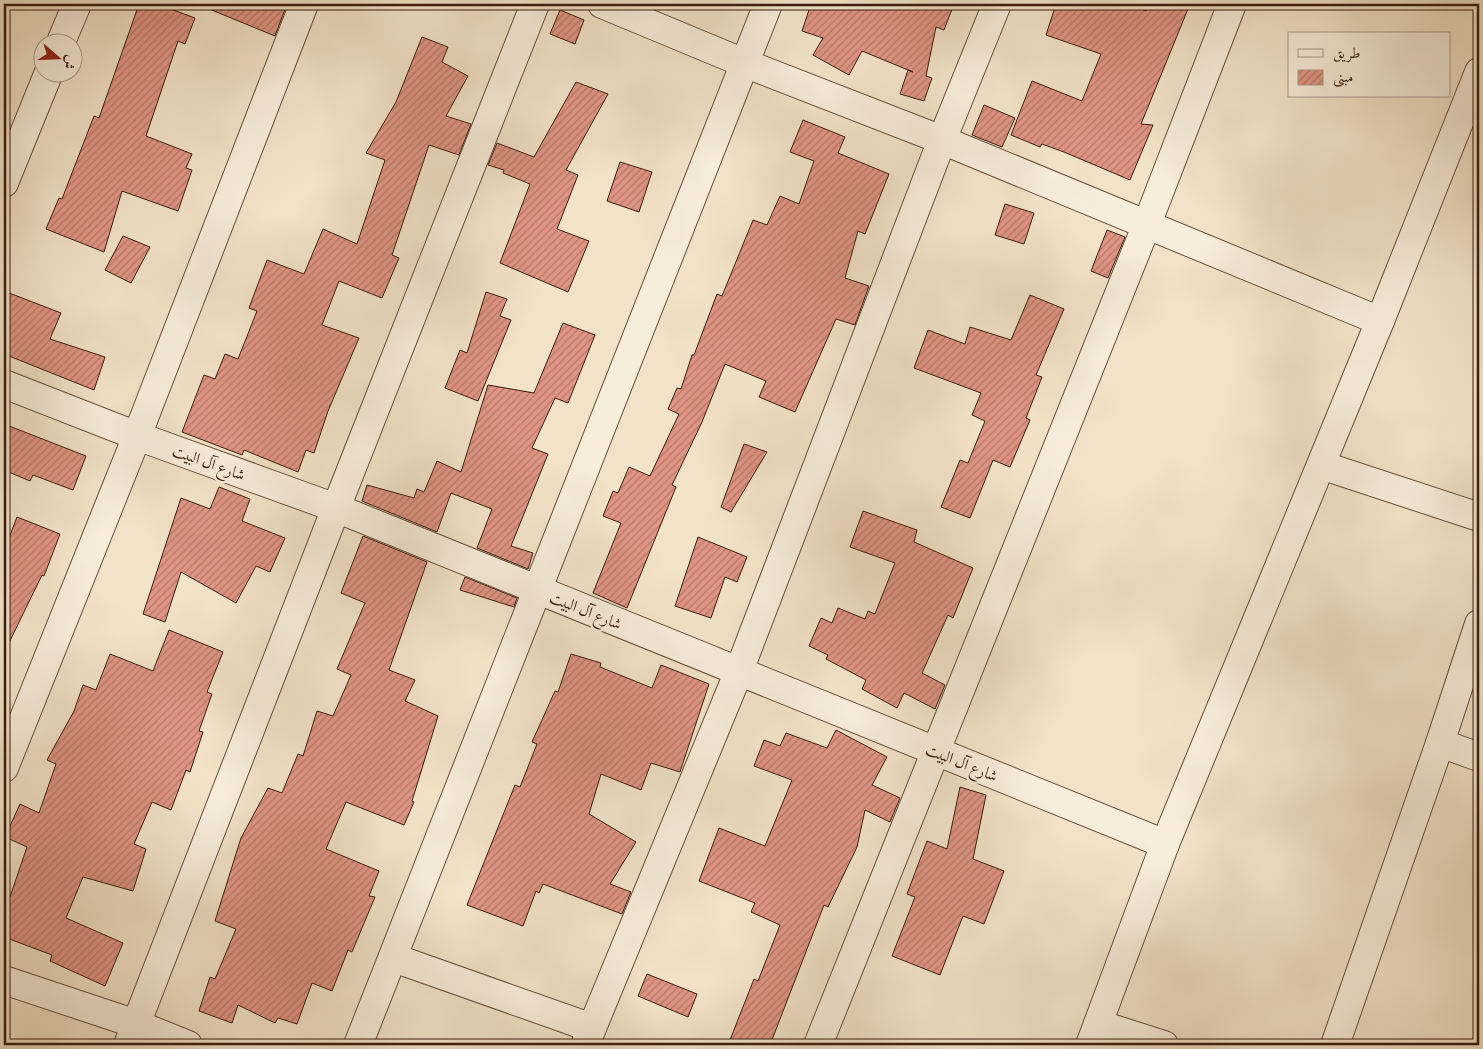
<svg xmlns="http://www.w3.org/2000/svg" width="1483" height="1049" font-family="'IM FELL French Canon',Amiri,serif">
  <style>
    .building { fill: url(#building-hatch); stroke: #391d0d }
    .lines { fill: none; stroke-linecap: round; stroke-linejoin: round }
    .minor-casing { stroke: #674e3c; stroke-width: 30 }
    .minor { stroke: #f7eddb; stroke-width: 28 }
    .labels { text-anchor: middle; stroke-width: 4.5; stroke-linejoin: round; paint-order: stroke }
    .street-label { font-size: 16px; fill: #391d0d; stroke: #f7eddb }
  </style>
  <defs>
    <pattern id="building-hatch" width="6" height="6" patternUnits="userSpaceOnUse" patternTransform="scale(1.25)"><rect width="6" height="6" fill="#e09584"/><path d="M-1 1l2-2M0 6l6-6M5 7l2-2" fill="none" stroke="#b7796a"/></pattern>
  </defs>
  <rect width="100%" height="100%" fill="#f2e3c8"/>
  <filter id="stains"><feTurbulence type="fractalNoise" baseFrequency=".004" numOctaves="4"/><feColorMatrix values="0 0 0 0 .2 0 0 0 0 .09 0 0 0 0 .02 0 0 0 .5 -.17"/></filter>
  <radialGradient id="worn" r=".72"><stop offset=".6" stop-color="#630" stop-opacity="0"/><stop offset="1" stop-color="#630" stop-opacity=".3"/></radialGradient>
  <g class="building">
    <polygon points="139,4 157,4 195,18 185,44 178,41 146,136 192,154 186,168 192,170 178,211 122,191 104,252 46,229 59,198 62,199 94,116 99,118"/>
    <polygon points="197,4 287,4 275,36"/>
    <polygon points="811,4 954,4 944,30 936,27 926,76 932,78 924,101 900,94 908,70 913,72 862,51 849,75 813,55 823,38 802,31"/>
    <polygon points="1056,4 1129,4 1146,11 1149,4 1190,4 1141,124 1153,125 1130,180 1064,152 1042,144 1040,147 1011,135 1032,81 1082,101 1101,54 1046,35"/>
    <polygon points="560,10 584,20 575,44 550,34"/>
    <polygon points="422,37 448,47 442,62 468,76 446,116 471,124 459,155 429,145 392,255 399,258 382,298 339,281 322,325 359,338 328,411 314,453 306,450 298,472 244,450 242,455 182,432 204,375 215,379 225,354 238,359 257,311 249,308 267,260 304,274 323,229 357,244 385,160 366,153 396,102"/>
    <polygon points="576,82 608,94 566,170 578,175 557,229 589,241 568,292 500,263 530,184 503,173 504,170 488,165 497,143 534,157"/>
    <polygon points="984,105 1015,118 1002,147 972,135"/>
    <polygon points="803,120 845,137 838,153 889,174 865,234 858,231 845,278 869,286 855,325 836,319 795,412 759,397 766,381 725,364 702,422 672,485 676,487 627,608 593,593 621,523 603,516 613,491 618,493 629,467 650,476 679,414 668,409 677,388 681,389 692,355 694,355 717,294 722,296 753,220 767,225 780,196 799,204 814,161 790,152"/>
    <polygon points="620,162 652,172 639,212 607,201"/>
    <polygon points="1005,204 1034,213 1024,244 995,235"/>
    <polygon points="1107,230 1125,237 1108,278 1091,271"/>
    <polygon points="123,236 150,247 131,283 105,270"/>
    <polygon points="4,291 61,313 50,339 105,357 94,390 4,354"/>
    <polygon points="486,292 507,299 500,316 511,320 478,401 445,388 460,350 467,353"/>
    <polygon points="1030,295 1064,309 1036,375 1042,377 1026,418 1030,420 1010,467 993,460 970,518 941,507 960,460 968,463 985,421 972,415 981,393 914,368 928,330 965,344 970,327 1011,340"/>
    <polygon points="563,323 595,335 568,403 555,398 532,448 548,454 511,546 533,553 528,569 477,548 492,509 451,493 437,532 362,501 367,485 414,498 417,489 424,492 437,461 461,472 488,385 534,393"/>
    <polygon points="4,424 86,456 73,490 33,475 30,481 4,470"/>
    <polygon points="744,444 767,452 731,512 721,507"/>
    <polygon points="219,487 250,499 242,521 285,538 270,572 256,566 236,603 181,572 165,622 143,614 181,498 210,509"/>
    <polygon points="863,511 917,530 914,542 973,568 953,618 948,615 922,673 945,685 935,709 904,693 897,708 862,689 866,680 826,659 828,655 809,646 821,618 832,623 838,608 865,619 868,611 875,614 895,563 850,547"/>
    <polygon points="17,517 60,534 44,576 42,575 4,653 4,551"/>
    <polygon points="363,536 427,562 389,670 415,680 405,701 438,716 412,801 414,802 404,825 346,802 326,849 379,871 369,896 375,897 352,952 348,950 332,991 312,983 297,1024 278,1018 275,1023 238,1005 232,1023 199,1011 210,977 215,979 236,929 215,921 241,838 268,788 282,793 298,754 303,756 317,711 333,716 351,675 337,669 365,603 341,593"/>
    <polygon points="698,537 747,557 737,582 725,577 711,618 675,606"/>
    <polygon points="465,577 517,598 514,607 460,590"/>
    <polygon points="169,630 223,652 207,692 212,694 199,731 203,732 190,772 186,770 171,810 152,802 134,844 146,849 133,891 83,877 66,918 123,943 105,986 50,961 52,955 4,937 4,894 10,897 27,847 5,837 20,804 39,813 56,764 47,760 74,711 83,685 96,690 110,654 153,671"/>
    <polygon points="571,654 601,663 600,667 652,688 661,665 709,684 680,772 651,763 641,790 601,774 589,814 636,842 610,884 631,892 622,914 543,884 539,893 536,891 523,926 467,905 515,785 520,787 537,744 532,742 555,691 558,692"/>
    <polygon points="836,730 887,757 872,785 900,798 890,822 865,810 857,847 828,907 824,905 770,1045 742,1045 730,1040 754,979 758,981 780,925 751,912 755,903 699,881 719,828 765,846 792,780 754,766 764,740 780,746 786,733 827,748"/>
    <polygon points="960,787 986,795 973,859 1004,871 984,924 963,916 940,975 892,956 915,897 907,894 927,841 947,849"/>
    <polygon points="647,974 697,994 688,1017 638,996"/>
  </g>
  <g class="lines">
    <defs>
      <g id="minor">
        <polyline points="602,4 744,63 942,140 1380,321"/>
        <polyline points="61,42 77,4"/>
        <polyline points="4,183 49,72"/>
        <polyline points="4,384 137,436 336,508 1165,844"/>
        <polyline points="1321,465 1479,517"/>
        <polyline points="1440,743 1479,757"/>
        <polyline points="4,768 137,436 304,4"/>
        <polyline points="394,958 592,1028"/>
        <polyline points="4,980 136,1024 188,1045"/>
        <polyline points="1098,1024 1164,1045"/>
        <polyline points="128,1045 336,508 535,4"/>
        <polyline points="358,1045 768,4"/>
        <polyline points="585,1045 739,671 942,140 997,4"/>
        <polyline points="818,1045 1147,224 1232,4"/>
        <polyline points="1090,1045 1165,844 1380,321 1479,72"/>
        <polyline points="1335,1045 1440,743 1479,624"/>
      </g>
    </defs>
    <use href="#minor" class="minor-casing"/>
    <use href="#minor" class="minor"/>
  </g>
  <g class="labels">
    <g class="street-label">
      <text transform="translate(209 462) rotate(20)" y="6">شارع آل البيت</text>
      <text transform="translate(586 610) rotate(22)" y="6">شارع آل البيت</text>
      <text transform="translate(962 762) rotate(22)" y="6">شارع آل البيت</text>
    </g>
  </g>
  <rect width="1483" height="1049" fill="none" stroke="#f2e3c8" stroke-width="20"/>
  <rect x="5" y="5" width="1473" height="1039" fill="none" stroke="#391d0d" stroke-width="2.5"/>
  <rect x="10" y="10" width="1463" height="1029" fill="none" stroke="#391d0d"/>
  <rect x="1288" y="32" width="162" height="65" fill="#f7eddb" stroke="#ab9a89"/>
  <rect x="1298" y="49" width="25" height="8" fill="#f7eddb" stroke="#ab9a89"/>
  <text x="1333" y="58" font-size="15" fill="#391d0d">طريق</text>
  <rect x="1298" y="70" width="25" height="15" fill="url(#building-hatch)" stroke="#ab9a89"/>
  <text x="1333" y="82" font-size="15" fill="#391d0d">مبنى</text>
  <g transform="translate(58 58) rotate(110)"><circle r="24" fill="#f7eddb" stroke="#ab9a89"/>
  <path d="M0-4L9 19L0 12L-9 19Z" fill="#8f2418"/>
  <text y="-8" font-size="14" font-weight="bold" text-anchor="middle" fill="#391d0d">ش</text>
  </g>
  <rect width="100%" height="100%" filter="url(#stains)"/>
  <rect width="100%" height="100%" fill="url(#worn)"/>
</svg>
